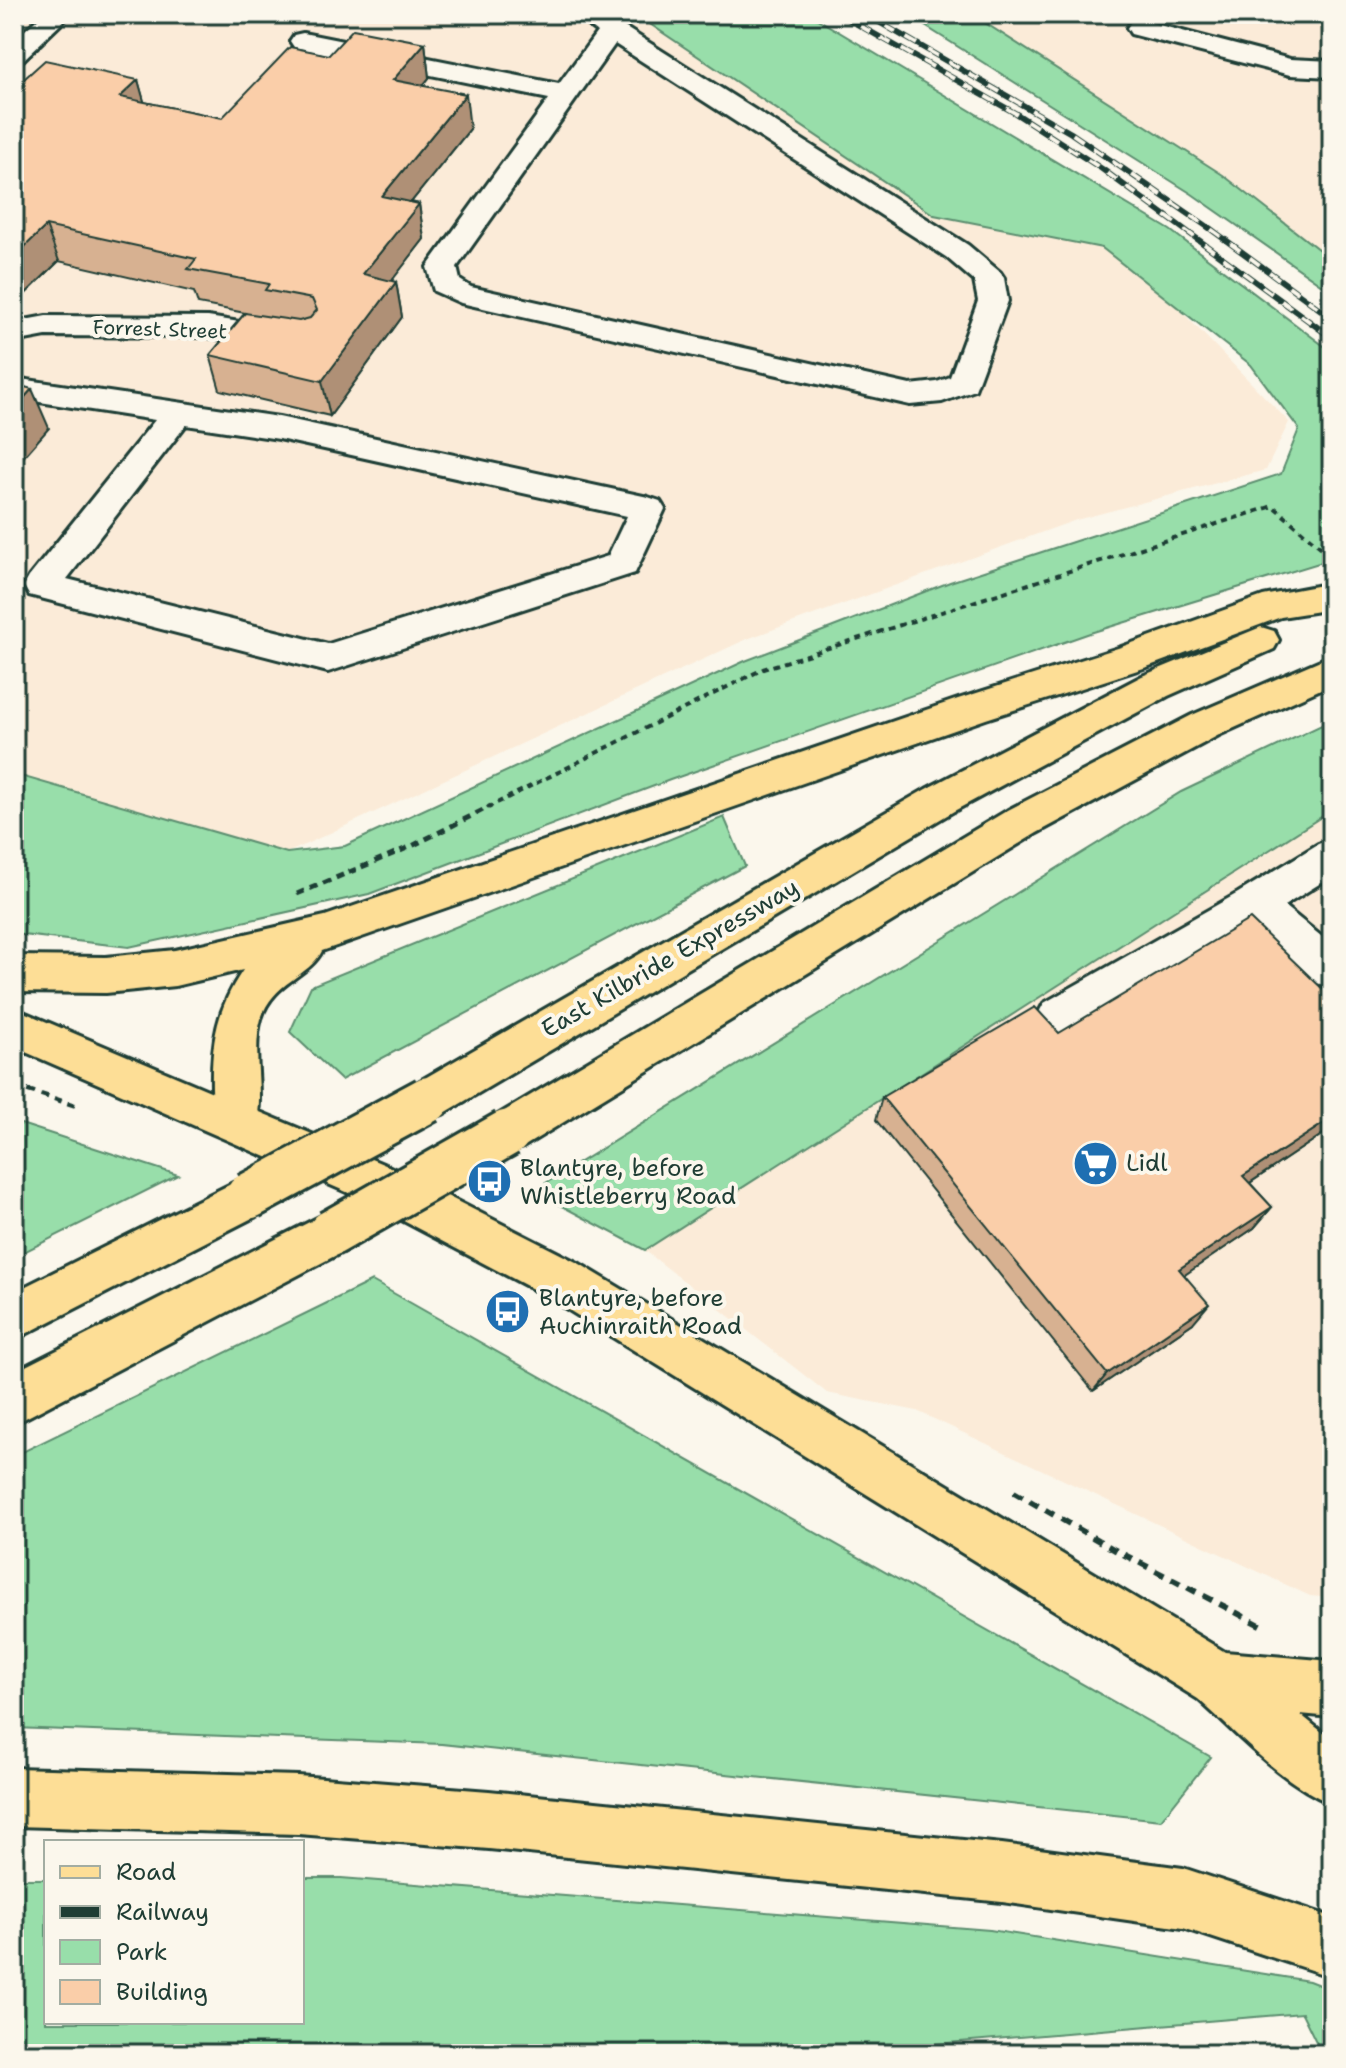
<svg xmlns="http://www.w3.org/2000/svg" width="1346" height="2068" font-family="'Shantell Sans',sans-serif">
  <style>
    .built { fill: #fbebd8 }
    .green { fill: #98deaa; stroke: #5c8e6f; stroke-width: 2 }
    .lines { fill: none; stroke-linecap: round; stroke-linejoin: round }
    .minor-casing { stroke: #1f3d34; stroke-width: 6 }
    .major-casing { stroke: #1f3d34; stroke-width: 6 }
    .highway-casing { stroke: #1f3d34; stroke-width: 6 }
    .path-far2 { stroke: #1f3d34; stroke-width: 4; stroke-dasharray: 6 5; stroke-linecap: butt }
    .path-far1 { stroke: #1f3d34; stroke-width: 5; stroke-dasharray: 8 6; stroke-linecap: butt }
    .path { stroke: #1f3d34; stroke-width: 6; stroke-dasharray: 10 8; stroke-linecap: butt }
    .minor { fill: #fbf7ec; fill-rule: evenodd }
    .major { fill: #fdde96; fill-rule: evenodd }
    .highway { fill: #fdde96; fill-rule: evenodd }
    .rail-casing { stroke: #1f3d34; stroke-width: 6 }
    .rail { stroke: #fbf7ec; stroke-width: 4; stroke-dasharray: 12; stroke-linecap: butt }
    .highway-bridge-casing { stroke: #1f3d34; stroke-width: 51; stroke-linecap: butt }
    .highway-bridge { stroke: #fdde96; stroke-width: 45 }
    .wall { fill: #d7b191; stroke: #1f3d34; stroke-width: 2 }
    .shaded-wall { fill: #af9076; stroke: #1f3d34; stroke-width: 2 }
    .building { fill: #facea9; stroke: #1f3d34; stroke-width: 2 }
    .labels { text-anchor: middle; stroke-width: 8; stroke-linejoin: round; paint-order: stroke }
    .far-street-label { font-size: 20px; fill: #1f3d34; stroke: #fbf7ec }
    .street-label { font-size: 24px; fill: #1f3d34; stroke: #fbf7ec }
    .poi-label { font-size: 24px; fill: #1f3d34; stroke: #fbf7ec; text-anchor: start }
  </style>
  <rect width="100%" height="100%" fill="#fbf7ec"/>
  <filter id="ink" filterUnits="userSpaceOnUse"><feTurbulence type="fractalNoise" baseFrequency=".0125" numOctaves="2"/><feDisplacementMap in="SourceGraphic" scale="16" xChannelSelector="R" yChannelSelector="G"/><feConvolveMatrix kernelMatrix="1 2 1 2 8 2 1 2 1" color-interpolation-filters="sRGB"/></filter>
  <g filter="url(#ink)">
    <g class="built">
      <polygon points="14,14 759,14 1115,243 1289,422 1266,470 1076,520 747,639 287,853 14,774"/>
      <polygon points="971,14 1332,14 1332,260 1223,175"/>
      <polygon points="1332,810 1332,1598 1310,1596 917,1411 827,1393 643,1249"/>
    </g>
    <g class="green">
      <polygon points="635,14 809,14 1170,230 1332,352 1332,559 1090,633 670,780 369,894 129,947 14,934 14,774 287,853 345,846 745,661 950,582 1281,474 1299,429 1251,365 1102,248 934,215"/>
      <polygon points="906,14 971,14 1223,175 1332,260 1332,292 1192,194"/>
      <polygon points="1332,720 1332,810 645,1250 533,1191 1181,792"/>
      <polygon points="724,817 745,866 341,1080 290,1032 311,986"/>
      <polygon points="21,1124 178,1175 14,1257 14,1129"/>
      <polygon points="372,1281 1211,1757 1161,1820 442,1744 14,1728 14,1456"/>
      <polygon points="302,1878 341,1878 990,1930 1309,1981 1332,1990 1332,2054 1322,2054 1302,2013 819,2054 14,2054 14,1879 46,1879 46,2022 302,2022"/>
    </g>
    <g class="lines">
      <defs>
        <g id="minor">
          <polygon points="43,14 71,14 23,60 14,62 14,40"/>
          <path d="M 573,14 L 604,14 L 968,245 L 1000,272 L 1004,278 L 1008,301 L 975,390 L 942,402 L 910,405 L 461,303 L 434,291 L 427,267 L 549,99 L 303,49 L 294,47 L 290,41 L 294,35 L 303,33 L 559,84 L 597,32 ZM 615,44 L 946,257 L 974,281 L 978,301 L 950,377 L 937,382 L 910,385 L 471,287 L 460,280 L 457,267 Z"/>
          <polygon points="1140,20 1290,59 1332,61 1332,77 1290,75 1131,34 1127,28 1131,22"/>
          <polygon points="46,316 208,317 290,330 301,333 306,340 301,347 290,350 208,337 46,336 14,342 14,322"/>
          <path d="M 14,378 L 279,417 L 648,497 L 660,501 L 665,509 L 635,573 L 328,672 L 29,595 L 24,586 L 29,577 L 155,420 L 14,398 ZM 186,425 L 279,439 L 627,516 L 608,556 L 328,644 L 67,579 Z"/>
          <polygon points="1332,839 1332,876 1284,906 1332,945 1332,988 1317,983 1250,927 1074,1029 1059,1035 1044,1029 1037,1016 1044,1003 1238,893 1318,844"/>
        </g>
        <path id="major" d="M 14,1008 L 390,1167 L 580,1264 L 1225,1652 L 1332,1661 L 1332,1717 L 1300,1714 L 1332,1740 L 1332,1804 C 1280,1782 1240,1736 1198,1699 L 546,1296 L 358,1197 L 14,1047 Z"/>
        <g id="highway">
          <path d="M 1332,583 L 1332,609 L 1281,617 L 1147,667 L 986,719 L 322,951 C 309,977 272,982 261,1019 C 250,1057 268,1101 252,1136 L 236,1142 L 220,1136 C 212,1120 213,1106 212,1088 C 211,1043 217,1008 243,970 L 175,986 L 106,993 L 14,992 L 14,956 L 106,957 L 175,950 L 325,916 L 958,699 L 1121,647 L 1263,596 Z"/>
          <polygon points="1261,627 1274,631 1279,640 1274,649 1168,696 954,811 443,1114 427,1120 411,1114 404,1100 411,1086 926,789 1142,676"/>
          <polygon points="1332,655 1332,684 1219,735 1037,833 523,1147 507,1153 491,1147 484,1133 491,1119 1008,810 1192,715"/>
          <polygon points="249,1175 266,1181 272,1196 266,1211 14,1340 14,1292"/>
          <polygon points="331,1211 348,1217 355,1233 348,1249 14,1424 14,1372"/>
          <polygon points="14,1768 298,1776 489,1791 1002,1844 1183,1868 1332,1917 1332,1977 1183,1928 1002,1902 489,1849 298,1834 14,1826"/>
        </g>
      </defs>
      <use href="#minor" class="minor-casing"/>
      <use href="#major" class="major-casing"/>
      <use href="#highway" class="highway-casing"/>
      <polyline class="path-far2" points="487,808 763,669 1273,506 1332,557"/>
      <g class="path-far1">
        <polyline points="297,894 412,846 491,806"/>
        <polyline points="14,1086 80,1107"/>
      </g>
      <polyline class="path" points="1014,1492 1115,1550 1266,1628"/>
      <use href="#minor" class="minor"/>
      <use href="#major" class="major"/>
      <use href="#highway" class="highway"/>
      <defs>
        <g id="rail">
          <polyline points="839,14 1015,113 1102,169 1332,338"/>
          <polyline points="865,14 1071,133 1208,227 1332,318"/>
        </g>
      </defs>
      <use href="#rail" class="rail-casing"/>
      <use href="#rail" class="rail"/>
      <defs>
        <g id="highway-bridge">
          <polyline points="249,1196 427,1100"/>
          <polyline points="331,1233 507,1133"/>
        </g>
      </defs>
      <use href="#highway-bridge" class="highway-bridge-casing"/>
      <use href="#highway-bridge" class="highway-bridge"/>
    </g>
    <g class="wall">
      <polygon points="425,43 429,78 423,86 470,129 411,202 419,204 424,239 391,281 396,282 402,317 330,416 220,390 210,355 245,313 198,304 194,292 59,261 14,305 14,88 138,80 144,102 222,118 329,55"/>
      <polygon points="1332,998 1332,1128 1250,1183 1272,1207 1254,1228 1184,1275 1193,1323 1093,1391 876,1120 882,1097"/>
    </g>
    <g class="shaded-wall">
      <polygon points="425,43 429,78 399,115 393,80"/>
      <polygon points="138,80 148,115 120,97"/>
      <polygon points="466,94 470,129 388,231 382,196"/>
      <polygon points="419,204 424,239 370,309 363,274"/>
      <polygon points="46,226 59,261 14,305 14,257"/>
      <polygon points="396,282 402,317 330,416 322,381"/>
      <polygon points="32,389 49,428 19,462 21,466 14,474 14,409"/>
      <polygon points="1332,1118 1332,1128 1227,1198 1243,1176"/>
      <polygon points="1272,1207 1254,1228 1164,1289 1179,1269"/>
      <polygon points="1209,1304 1193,1323 1093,1391 1107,1374"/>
    </g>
    <g class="building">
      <polygon points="353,29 425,43 393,80 466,94 382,196 419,204 363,274 396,282 322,381 210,355 245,313 299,321 310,318 317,310 312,299 265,290 269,284 188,269 196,259 46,226 14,257 14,88 45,60 138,80 120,97 222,118 290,47 329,55"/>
      <polygon points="14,384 32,389 14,409"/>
      <polygon points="1250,919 1332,998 1332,1118 1243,1176 1272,1207 1179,1269 1209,1304 1107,1374 882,1097 1035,1007 1059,1033"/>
    </g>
  </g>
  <defs>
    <symbol id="supermarket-disc" viewBox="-11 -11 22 22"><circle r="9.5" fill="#1f6fb2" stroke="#fbf7ec"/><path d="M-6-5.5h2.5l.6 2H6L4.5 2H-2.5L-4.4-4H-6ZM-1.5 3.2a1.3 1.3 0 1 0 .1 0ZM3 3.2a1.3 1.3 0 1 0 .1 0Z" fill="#fff"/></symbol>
    <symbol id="bus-disc" viewBox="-11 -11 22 22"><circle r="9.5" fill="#1f6fb2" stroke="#fbf7ec"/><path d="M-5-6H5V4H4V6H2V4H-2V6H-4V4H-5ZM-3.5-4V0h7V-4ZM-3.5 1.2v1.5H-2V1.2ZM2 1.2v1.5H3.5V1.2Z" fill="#fff"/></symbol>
  </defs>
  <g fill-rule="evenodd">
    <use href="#supermarket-disc" x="1070" y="1138" width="51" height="51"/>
    <use href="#bus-disc" x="464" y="1156" width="51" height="51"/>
    <use href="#bus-disc" x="482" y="1286" width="51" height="51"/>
  </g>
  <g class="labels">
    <g class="far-street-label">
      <text transform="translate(160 329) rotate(2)" y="7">Forrest Street</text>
    </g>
    <g class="street-label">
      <text transform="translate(670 958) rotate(-30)" y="8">East Kilbride Expressway</text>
    </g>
    <g class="poi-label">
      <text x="1126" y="1171">Lidl</text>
      <text x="520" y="1176">Blantyre, before<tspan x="520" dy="28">Whistleberry Road</tspan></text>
      <text x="539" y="1306">Blantyre, before<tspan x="539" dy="28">Auchinraith Road</tspan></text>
    </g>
  </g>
  <rect width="1346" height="2068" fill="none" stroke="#fbf7ec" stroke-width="48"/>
  <rect x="24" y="24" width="1298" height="2020" fill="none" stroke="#1f3d34" stroke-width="3" filter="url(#ink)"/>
  <rect x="44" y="1840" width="260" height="184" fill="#fbf7ec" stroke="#a3ada2" stroke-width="2"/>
  <rect x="60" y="1866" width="40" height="12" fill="#fdde96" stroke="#a3ada2" stroke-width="2"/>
  <text x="116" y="1880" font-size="24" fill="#1f3d34">Road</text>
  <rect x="60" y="1906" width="40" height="12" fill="#1f3d34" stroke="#a3ada2" stroke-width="2"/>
  <text x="116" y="1920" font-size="24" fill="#1f3d34">Railway</text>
  <rect x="60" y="1940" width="40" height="24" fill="#98deaa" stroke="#a3ada2" stroke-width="2"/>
  <text x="116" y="1960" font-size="24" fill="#1f3d34">Park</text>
  <rect x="60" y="1980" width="40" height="24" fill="#facea9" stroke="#a3ada2" stroke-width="2"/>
  <text x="116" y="2000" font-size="24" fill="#1f3d34">Building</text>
</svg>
